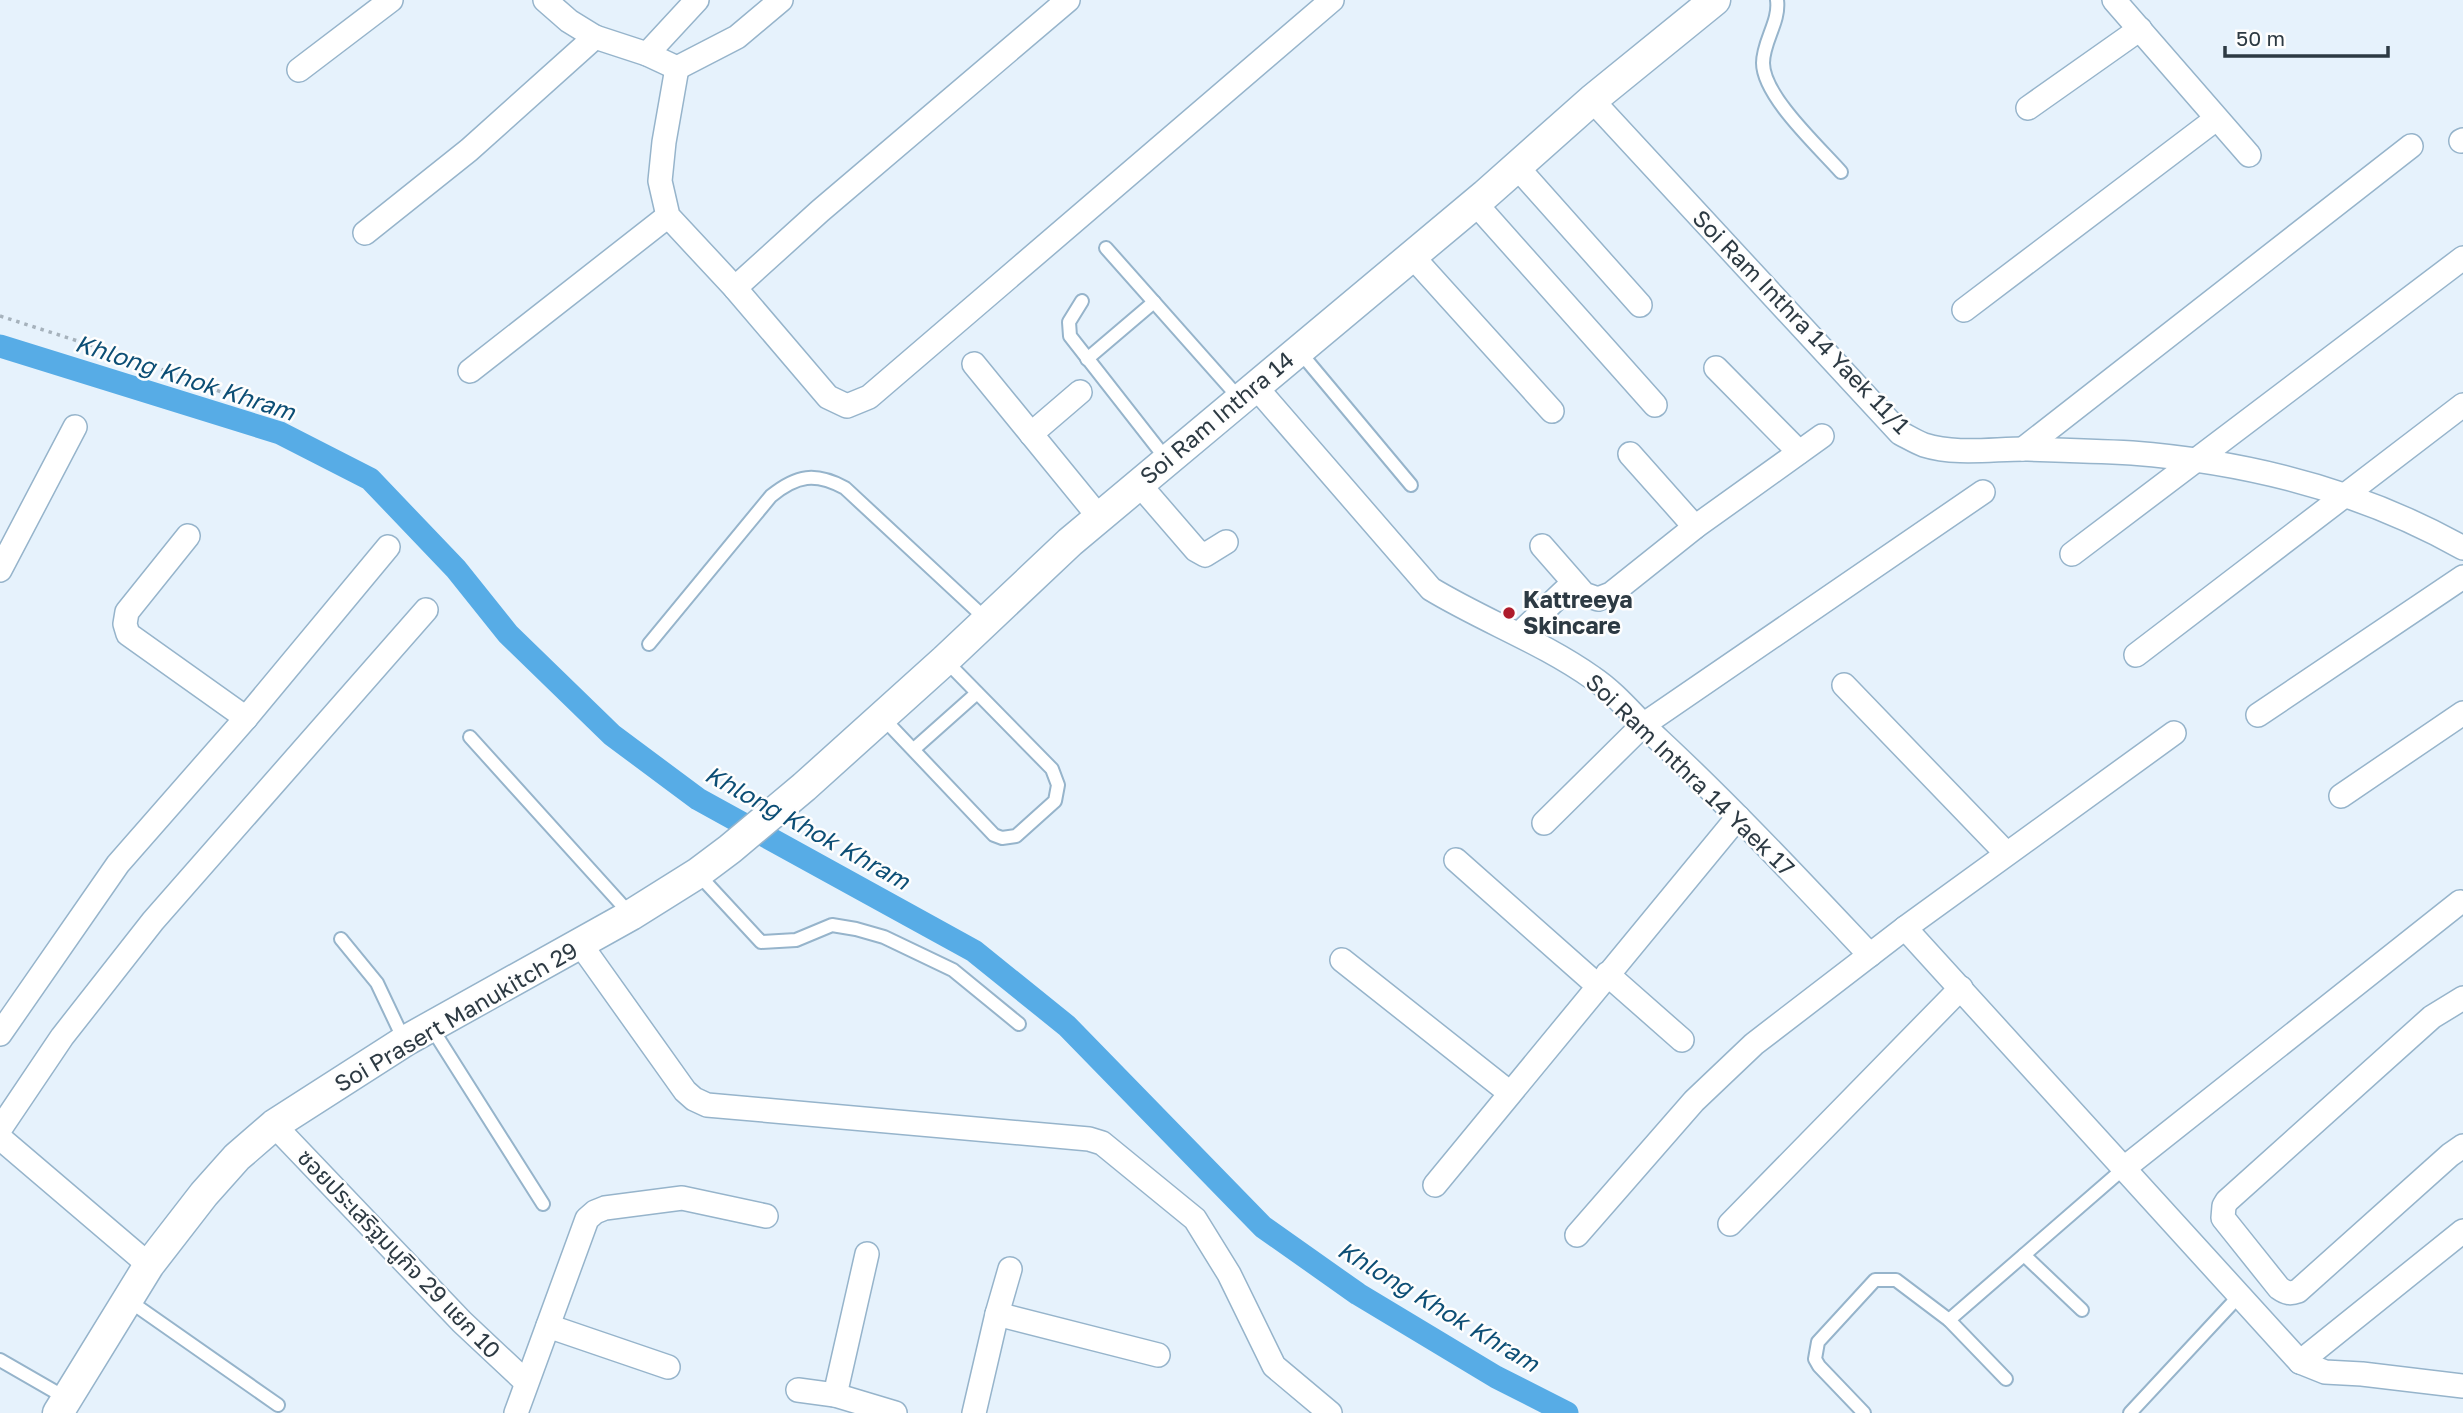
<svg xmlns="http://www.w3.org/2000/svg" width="2463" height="1413" font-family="'Golos Text','Noto Sans Thai',sans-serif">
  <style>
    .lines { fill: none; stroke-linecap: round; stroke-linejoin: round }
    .canal { stroke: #57ace6; stroke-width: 23 }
    .service-casing { stroke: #96b4cb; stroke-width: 16 }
    .minor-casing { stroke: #96b4cb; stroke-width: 26 }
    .tertiary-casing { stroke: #96b4cb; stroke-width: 33 }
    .path { stroke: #a6b2bc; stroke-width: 3.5; stroke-dasharray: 3.5 5; stroke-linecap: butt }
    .service { stroke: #fff; stroke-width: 12 }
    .minor { stroke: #fff; stroke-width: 23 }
    .tertiary { stroke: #fff; stroke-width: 30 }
    .poi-dot { fill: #ae1b2b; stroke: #fefefe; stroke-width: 2.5 }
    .labels { text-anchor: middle; stroke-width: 5; stroke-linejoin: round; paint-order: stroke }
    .street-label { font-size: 23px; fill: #2d3a43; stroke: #fefefe }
    .poi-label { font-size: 23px; font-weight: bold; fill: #2d3a43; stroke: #fefefe; text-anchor: start }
    .water-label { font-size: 24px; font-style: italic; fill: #0c4e75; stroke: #fefefe }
  </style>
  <rect width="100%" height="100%" fill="#e6f2fc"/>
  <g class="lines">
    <polyline class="canal" points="0,346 280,433 370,479 456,569 508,634 612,735 698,799 974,951 1067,1026 1263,1227 1358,1294 1496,1377 1567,1413"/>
    <defs>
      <g id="service">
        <path d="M 1777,0 C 1780,22 1763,41 1763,63 C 1763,96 1819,147 1841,172"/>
        <polyline points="1106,248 1240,399"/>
        <polyline points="1082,301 1069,322 1070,336 1167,460"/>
        <polyline points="1299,351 1411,485"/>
        <polyline points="1087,359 1154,302"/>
        <path d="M 649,644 L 771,496 C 797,475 815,472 845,488 L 987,620"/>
        <polyline points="882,717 994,835 1002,838 1016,836 1055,801 1058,785 1052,769 945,660"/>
        <polyline points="470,737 631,915"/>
        <polyline points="914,749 977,693"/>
        <polyline points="698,874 761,942 796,940 832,925 856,929 884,937 953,970 1019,1024"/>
        <polyline points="341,939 377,983 404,1040"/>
        <polyline points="431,1027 543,1204"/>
        <polyline points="2024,1255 2082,1310"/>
        <polyline points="128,1300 278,1405"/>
        <polyline points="1949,1320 2006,1379"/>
        <polyline points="0,1360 66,1398"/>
        <polyline points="1864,1413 1819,1366 1815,1359 1818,1342 1875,1280 1896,1280 1949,1320 2123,1169"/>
        <polyline points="2130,1413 2238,1297"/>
      </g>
      <g id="minor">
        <polyline points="545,0 569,21 595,37 647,54 677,68"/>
        <polyline points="2114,0 2249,155"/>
        <polyline points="647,54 697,0"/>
        <polyline points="677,68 664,142 660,181 668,216 735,288 828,397 847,406 869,397 1332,0"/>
        <polyline points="677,68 737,37 781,0"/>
        <polyline points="299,70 391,0"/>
        <path d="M 1592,100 L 1900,433 C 1908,437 1916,442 1924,445 C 1956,455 1992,449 2025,449 C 2060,450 2096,451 2132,453 C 2247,462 2362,491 2463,548"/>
        <polyline points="2028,108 2140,29"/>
        <polyline points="2461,141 2463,140"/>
        <polyline points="1517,167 1640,305"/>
        <polyline points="1475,203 1655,405"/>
        <polyline points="365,233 469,150 595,37"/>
        <polyline points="1412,256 1552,411"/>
        <polyline points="735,288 820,211 1068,0"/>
        <polyline points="1964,310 2216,119"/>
        <polyline points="974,364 1099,517"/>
        <polyline points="1716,368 1799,452"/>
        <polyline points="470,371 668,216"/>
        <path d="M 1255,386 L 1431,589 C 1484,621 1542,642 1593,678 C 1617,694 1637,720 1659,740 C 1732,808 1801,882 1870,955"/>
        <polyline points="1031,434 1080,392"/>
        <polyline points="2023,449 2411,146"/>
        <polyline points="1630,454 1695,527"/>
        <polyline points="1139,484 1196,550 1205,555 1226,542"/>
        <polyline points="188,536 127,612 125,624 128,634 246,718"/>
        <polyline points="1542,546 1584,594 1598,599 1611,594 1695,527 1822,436"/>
        <polyline points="2072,554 2463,258"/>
        <polyline points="0,570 75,427"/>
        <polyline points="1519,634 1573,583"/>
        <polyline points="2136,655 2463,405"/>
        <polyline points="1844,685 2006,853"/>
        <polyline points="2258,715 2463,577"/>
        <polyline points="2341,796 2463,713"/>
        <polyline points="1544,823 1643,725 1983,492"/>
        <polyline points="1456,860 1597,985"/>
        <polyline points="1905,928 2300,1362 2325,1372 2362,1374 2463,1386"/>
        <polyline points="581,945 685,1091 694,1099 707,1105 1089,1139 1102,1143 1195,1219 1229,1274 1274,1366 1330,1413"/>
        <polyline points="1342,960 1510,1093"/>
        <polyline points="1607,974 1682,1040"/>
        <path d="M 2463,998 L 2432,1017 L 2227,1201 L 2224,1206 L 2223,1218 L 2279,1288 C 2286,1293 2290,1294 2298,1291 L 2450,1155 L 2463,1146"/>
        <polyline points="0,1034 118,864 246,718 388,547"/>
        <polyline points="274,1125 462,1322 526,1382"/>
        <polyline points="0,1129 62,1037 153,921 426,610"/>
        <polyline points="0,1138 149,1265"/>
        <polyline points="2123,1169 2460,902"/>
        <polyline points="1435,1185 1738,817"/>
        <polyline points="1730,1224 1961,988"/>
        <polyline points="1577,1235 1694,1101 1754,1044 1905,928 2174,733"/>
        <polyline points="997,1314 1158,1355"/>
        <polyline points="548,1326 668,1367"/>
        <polyline points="2300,1362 2463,1231"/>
        <polyline points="798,1390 835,1395 895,1413"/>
        <polyline points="835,1395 867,1254"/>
        <polyline points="516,1413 587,1219 595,1212 605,1208 682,1198 766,1216"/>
        <polyline points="974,1413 997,1314 1010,1269"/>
      </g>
      <polyline id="tertiary" points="58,1413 149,1265 204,1194 237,1157 274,1125 405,1041 631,915 698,873 730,849 804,787 945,660 1070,542 1485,195 1592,100 1715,0"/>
    </defs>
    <use href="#service" class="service-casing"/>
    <use href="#minor" class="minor-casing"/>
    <use href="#tertiary" class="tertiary-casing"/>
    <polyline class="path" points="0,316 137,360 229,395"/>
    <use href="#service" class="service"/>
    <use href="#minor" class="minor"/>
    <use href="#tertiary" class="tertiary"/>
  </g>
  <circle class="poi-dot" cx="1509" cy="613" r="7"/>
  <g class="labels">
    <g class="street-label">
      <text transform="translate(1801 322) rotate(46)" y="8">Soi Ram Inthra 14 Yaek 11/1</text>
      <text transform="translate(1217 418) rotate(-40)" y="8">Soi Ram Inthra 14</text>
      <text transform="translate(1690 775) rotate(44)" y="8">Soi Ram Inthra 14 Yaek 17</text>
      <text transform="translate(456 1017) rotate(-30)" y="8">Soi Prasert Manukitch 29</text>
      <text transform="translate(399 1254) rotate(46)" y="8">ซอยประเสริฐมนูกิจ 29 แยก 10</text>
    </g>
    <g class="poi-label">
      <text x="1523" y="608">Kattreeya<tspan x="1523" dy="26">Skincare</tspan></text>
    </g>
    <g class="water-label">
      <text transform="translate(185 378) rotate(18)" y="8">Khlong Khok Khram</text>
      <text transform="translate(807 828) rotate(29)" y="8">Khlong Khok Khram</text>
      <text transform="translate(1438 1307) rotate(31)" y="8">Khlong Khok Khram</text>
    </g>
  </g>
  <path d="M2225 46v10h163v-10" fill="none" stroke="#2d3a43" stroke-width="3.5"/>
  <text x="2236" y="46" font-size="21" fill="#2d3a43" stroke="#fefefe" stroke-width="5" paint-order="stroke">50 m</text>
</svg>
